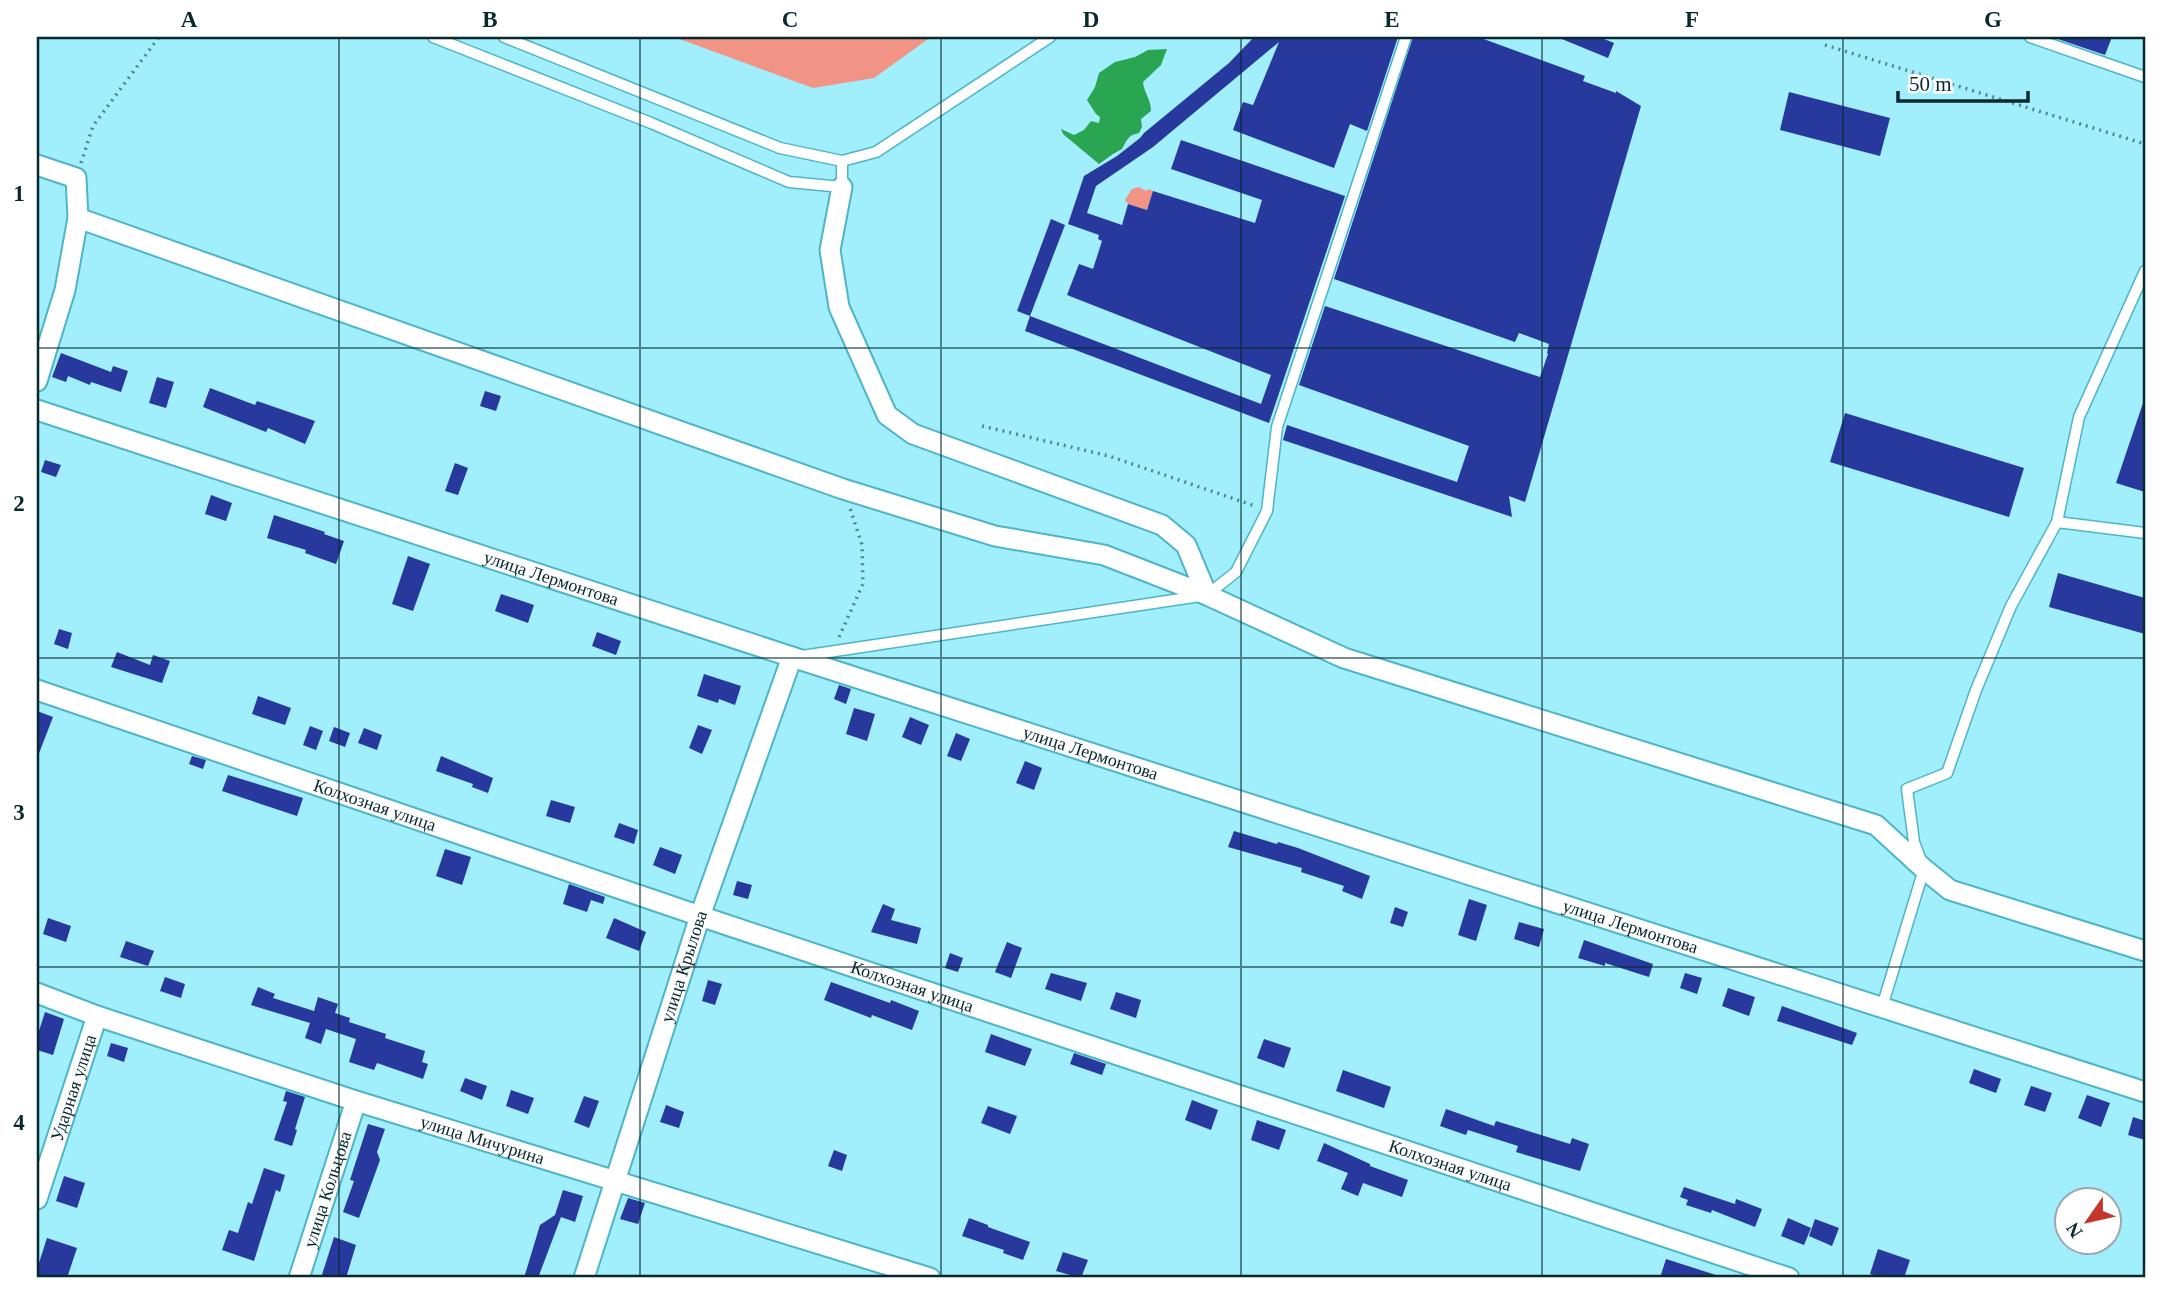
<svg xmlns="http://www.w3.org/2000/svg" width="2182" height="1315" font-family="Georgia,serif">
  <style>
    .green { fill: #f29485 }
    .water { fill: #2aa652 }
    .building { fill: #27399c }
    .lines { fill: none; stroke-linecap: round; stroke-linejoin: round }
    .service-casing { stroke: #4eb5c5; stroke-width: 13 }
    .minor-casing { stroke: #4eb5c5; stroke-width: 23 }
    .path { stroke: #508690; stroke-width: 3.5; stroke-dasharray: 2 5; stroke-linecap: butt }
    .service { stroke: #fff; stroke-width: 10 }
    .minor { stroke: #fff; stroke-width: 19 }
    .grid { fill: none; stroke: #07292e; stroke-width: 2; stroke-opacity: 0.55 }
    .labels { text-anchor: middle; stroke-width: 7; stroke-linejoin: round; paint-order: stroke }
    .street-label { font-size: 18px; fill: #07292e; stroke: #fff }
    .neatline { fill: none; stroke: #07292e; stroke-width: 2.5 }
    .grid-label { font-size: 23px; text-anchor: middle; font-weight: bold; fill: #07292e }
  </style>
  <rect width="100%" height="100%" fill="#a1eefc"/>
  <g class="green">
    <polygon points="674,37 931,37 874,78 813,88"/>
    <polygon points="1139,187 1146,191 1149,189 1153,191 1147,210 1128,204 1125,200 1132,189"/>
  </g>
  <path class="water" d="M 1167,49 L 1161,65 L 1143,82 C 1144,93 1151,99 1151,111 L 1141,119 L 1142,127 L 1139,133 C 1128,135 1127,140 1122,149 L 1113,154 L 1099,164 L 1063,134 L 1061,129 L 1074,135 L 1084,130 L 1091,121 L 1099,123 L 1100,117 L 1096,114 L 1087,100 L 1095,87 L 1099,73 L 1115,62 L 1135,57 L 1148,50 Z"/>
  <g class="building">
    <polygon points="1254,37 1398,37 1367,131 1350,124 1334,168 1233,130 1243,102 1253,105 1279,42 1153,147 1096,186 1087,213 1122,225 1128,204 1147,210 1153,191 1255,223 1262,200 1171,169 1181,140 1345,196 1269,423 1025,331 1030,316 1261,404 1271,375 1067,295 1079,264 1093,269 1102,241 1098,239 1099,235 1068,224 1084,176 1117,156 1140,138 1144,133 1229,63"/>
    <polygon points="1413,37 1478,37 1585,76 1583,81 1616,93 1616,91 1641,106 1525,502 1509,496 1512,517 1283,440 1287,425 1457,482 1469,446 1299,385 1325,306 1540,377 1548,354 1547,353 1549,344 1519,333 1515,342 1334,279"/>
    <polygon points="1557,37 1599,37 1614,43 1608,58"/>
    <polygon points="2052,37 2112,37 2105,55"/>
    <polygon points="1789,92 1890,118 1880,156 1780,130"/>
    <polygon points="1051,219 1065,225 1030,316 1017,311"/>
    <polygon points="61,353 111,372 113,366 128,371 121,392 91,382 90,385 68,376 66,382 52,377"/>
    <polygon points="157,377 174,382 166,408 149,403"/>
    <polygon points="210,388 255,405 257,401 315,421 305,444 268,428 266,432 203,407"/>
    <polygon points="485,391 501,396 496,411 480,406"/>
    <polygon points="2143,403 2145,403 2145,492 2116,483"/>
    <polygon points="1845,413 2024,468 2009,517 1830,462"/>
    <polygon points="45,460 61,465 56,477 41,472"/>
    <polygon points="455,463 468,468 458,495 445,491"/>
    <polygon points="211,495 232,503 226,521 205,514"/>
    <polygon points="274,515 325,532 324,534 344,541 336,564 305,553 306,550 267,538"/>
    <polygon points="408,556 430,564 413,611 392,604"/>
    <polygon points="2058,573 2145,598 2145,634 2049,607"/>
    <polygon points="501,594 534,605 528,623 495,611"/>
    <polygon points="59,629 72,633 68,649 54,644"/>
    <polygon points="597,632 621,641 616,655 592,646"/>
    <polygon points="117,652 150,665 153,655 170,661 162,683 111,667"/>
    <polygon points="704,674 741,686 735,705 719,699 718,703 697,696"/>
    <polygon points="839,685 851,689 846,704 834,699"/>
    <polygon points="258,696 291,708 285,725 252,714"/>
    <polygon points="854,708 875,714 867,741 846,734"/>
    <polygon points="37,711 53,717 38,756 37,755"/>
    <polygon points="910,717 929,725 921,745 902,737"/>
    <polygon points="698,725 712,730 702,754 689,748"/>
    <polygon points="310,726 323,731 316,750 303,745"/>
    <polygon points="334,727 350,733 345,747 329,741"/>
    <polygon points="364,728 382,735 377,750 358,743"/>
    <polygon points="956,733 970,739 961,761 947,756"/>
    <polygon points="192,756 206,760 203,769 189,764"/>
    <polygon points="441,756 493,778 488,793 472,787 473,784 436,771"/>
    <polygon points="1025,761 1042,768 1034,790 1016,783"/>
    <polygon points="228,775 303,798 297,816 222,791"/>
    <polygon points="551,800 575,807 570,823 546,816"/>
    <polygon points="619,823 638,830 634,844 614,837"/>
    <polygon points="1234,831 1277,844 1278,842 1298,848 1370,876 1362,899 1342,891 1344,886 1301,872 1302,868 1228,847"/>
    <polygon points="660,847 682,855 675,874 653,865"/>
    <polygon points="445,849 471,857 462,885 436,876"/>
    <polygon points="737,881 752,885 748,899 733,895"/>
    <polygon points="569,884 605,897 603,904 591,900 587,912 563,904"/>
    <polygon points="1469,899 1487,905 1476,941 1458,935"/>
    <polygon points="883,904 895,909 891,920 921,928 917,944 871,932"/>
    <polygon points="1395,907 1408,912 1403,927 1390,923"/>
    <polygon points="48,918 71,926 66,942 43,934"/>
    <polygon points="614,918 646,932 639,951 606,938"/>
    <polygon points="1519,922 1544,929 1539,947 1514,939"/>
    <polygon points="1584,940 1653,964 1649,977 1605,963 1605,966 1578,958"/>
    <polygon points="126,941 154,951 148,966 120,957"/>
    <polygon points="1007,942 1022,948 1011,978 995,972"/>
    <polygon points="950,953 963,958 958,972 945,968"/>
    <polygon points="1051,973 1087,983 1081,1001 1045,989"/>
    <polygon points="1685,973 1702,978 1697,994 1680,988"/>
    <polygon points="165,977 185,984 181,998 160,991"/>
    <polygon points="708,980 722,984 715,1005 702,1001"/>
    <polygon points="831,982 890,1003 891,1000 919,1011 912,1030 872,1015 871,1018 824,1000"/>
    <polygon points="258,987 275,994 273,998 314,1011 318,997 338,1004 335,1013 350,1018 349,1022 386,1034 385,1038 425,1051 422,1062 428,1064 423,1079 377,1063 374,1070 349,1062 356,1039 326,1029 321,1044 305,1038 310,1023 251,1005"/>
    <polygon points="1728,988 1755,997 1749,1016 1722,1006"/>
    <polygon points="1116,992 1141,1000 1136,1018 1110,1009"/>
    <polygon points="1782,1006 1857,1033 1852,1045 1777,1021"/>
    <polygon points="45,1012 64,1019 53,1055 37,1050 37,1037"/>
    <polygon points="991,1034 1032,1049 1025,1066 985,1052"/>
    <polygon points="1264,1039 1291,1048 1284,1068 1257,1058"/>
    <polygon points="111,1043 128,1048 124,1062 107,1056"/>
    <polygon points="1074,1053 1106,1064 1102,1075 1070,1064"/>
    <polygon points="1974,1069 2001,1079 1996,1093 1969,1083"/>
    <polygon points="1343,1070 1391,1087 1384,1108 1336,1091"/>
    <polygon points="465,1078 487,1086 482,1100 460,1091"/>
    <polygon points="2031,1086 2052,1093 2045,1112 2024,1105"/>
    <polygon points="511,1090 534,1098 528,1114 506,1106"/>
    <polygon points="286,1091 305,1097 295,1129 297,1130 292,1146 274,1140 287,1102 283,1101"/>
    <polygon points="2087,1095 2110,1103 2101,1127 2078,1118"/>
    <polygon points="584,1096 599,1101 589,1128 574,1122"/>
    <polygon points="1192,1100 1218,1110 1211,1130 1185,1120"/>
    <polygon points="666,1105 684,1112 679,1128 660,1122"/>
    <polygon points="988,1106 1017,1116 1010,1134 981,1123"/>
    <polygon points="1446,1109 1494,1126 1496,1121 1570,1144 1572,1138 1589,1144 1580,1171 1516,1152 1518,1146 1468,1130 1466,1135 1440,1126"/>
    <polygon points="2133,1117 2145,1121 2145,1140 2128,1135"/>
    <polygon points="1257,1120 1286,1130 1279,1150 1251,1140"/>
    <polygon points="368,1124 385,1129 377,1152 380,1160 359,1218 343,1212 354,1181 350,1180"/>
    <polygon points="1324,1143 1370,1164 1370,1166 1408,1180 1402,1197 1363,1183 1358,1196 1341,1189 1348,1173 1317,1161"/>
    <polygon points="834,1150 847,1155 842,1171 828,1166"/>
    <polygon points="264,1168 285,1175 280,1192 276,1190 254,1261 222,1250 229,1230 238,1233 248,1202 252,1204"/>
    <polygon points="64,1176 85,1183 77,1208 56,1201"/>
    <polygon points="1684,1187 1735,1204 1736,1199 1762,1209 1755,1227 1712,1210 1711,1213 1686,1205 1688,1200 1680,1197"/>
    <polygon points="563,1190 583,1196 575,1222 561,1217 538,1278 524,1278 540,1225 555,1215"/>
    <polygon points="628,1198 645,1203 638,1224 620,1219"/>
    <polygon points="969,1218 988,1225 988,1227 1030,1242 1023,1260 1003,1253 1004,1250 962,1236"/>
    <polygon points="1788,1218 1811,1228 1804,1245 1781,1236"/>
    <polygon points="1815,1219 1839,1228 1832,1246 1809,1236"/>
    <polygon points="334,1237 356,1245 346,1278 321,1278"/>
    <polygon points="47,1238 77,1248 67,1278 37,1278 37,1269"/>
    <polygon points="1878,1249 1910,1260 1904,1278 1883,1278 1870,1274"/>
    <polygon points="1063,1252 1088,1260 1081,1278 1056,1271"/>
    <polygon points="1666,1259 1716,1275 1716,1278 1660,1278"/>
  </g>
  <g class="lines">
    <defs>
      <g id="service">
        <polyline points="433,37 651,123 789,182 842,187 842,161"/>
        <polyline points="504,37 780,148 842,161 876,152 1050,37"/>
        <polyline points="2030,37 2145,77"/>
        <polyline points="2057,522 2145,533"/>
        <polyline points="802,656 1207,595 1236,572 1267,511 1277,427 1406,37"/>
        <polyline points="1882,1007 1924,869 1914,842 1907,789 1947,773 1976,690 2011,606 2057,522 2079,417 2145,271"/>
      </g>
      <g id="minor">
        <polyline points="37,165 76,178 78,218 65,290 37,381"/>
        <polyline points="842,187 830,250 839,307 887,415 913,434 1162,525 1186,545 1207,595"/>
        <polyline points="78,218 843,489 995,536 1104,555 1207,595 1344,658 1876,825 1924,869 1950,890 2145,951"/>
        <path id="s1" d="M 37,410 L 792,657 L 2145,1092"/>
        <path id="s2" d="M 37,690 L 700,916 L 1789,1278"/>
        <path id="s3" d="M 37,993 L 97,1016 L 356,1101 L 930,1278"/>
        <path id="s4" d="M 37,1199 L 97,1016"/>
        <path id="s5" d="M 299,1278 L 356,1101"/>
        <path id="s6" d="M 584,1278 L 700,916 L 792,657"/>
      </g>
    </defs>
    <use href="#service" class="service-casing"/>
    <use href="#minor" class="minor-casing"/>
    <g class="path">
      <polyline points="1825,45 2145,144"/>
      <polyline points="81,163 93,126 159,37"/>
      <polyline points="982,426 1109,456 1255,506"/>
      <polyline points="839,637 863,584 862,545 850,508"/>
    </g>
    <use href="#service" class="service"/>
    <use href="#minor" class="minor"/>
  </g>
  <path class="grid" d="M 339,37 L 339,1278M 640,37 L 640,1278M 941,37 L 941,1278M 1241,37 L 1241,1278M 1542,37 L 1542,1278M 1843,37 L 1843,1278M 37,348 L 2145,348M 37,658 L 2145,658M 37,967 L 2145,967"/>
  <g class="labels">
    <g class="street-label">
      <text dy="6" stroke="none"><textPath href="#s1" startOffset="541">улица Лермонтова</textPath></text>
      <text dy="6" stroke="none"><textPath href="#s1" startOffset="1108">улица Лермонтова</textPath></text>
      <text dy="6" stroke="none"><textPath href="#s2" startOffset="357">Колхозная улица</textPath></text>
      <text dy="6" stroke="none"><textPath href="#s1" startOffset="1675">улица Лермонтова</textPath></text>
      <text dy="6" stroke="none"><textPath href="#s6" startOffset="327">улица Крылова</textPath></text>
      <text dy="6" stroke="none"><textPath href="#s2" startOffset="924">Колхозная улица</textPath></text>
      <text dy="6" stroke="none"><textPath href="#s4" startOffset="117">Ударная улица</textPath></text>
      <text dy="6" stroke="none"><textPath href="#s3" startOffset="469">улица Мичурина</textPath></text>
      <text dy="6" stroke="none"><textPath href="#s2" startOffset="1491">Колхозная улица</textPath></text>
      <text dy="6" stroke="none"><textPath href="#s5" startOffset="93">улица Кольцова</textPath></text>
    </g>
  </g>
  <rect width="2182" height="1315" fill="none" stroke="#ffffff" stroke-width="77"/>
  <g transform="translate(2088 1221) rotate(236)"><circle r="33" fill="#ffffff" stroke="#9ca9ab" stroke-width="2"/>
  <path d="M0-5L12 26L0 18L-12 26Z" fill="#c33629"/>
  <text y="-10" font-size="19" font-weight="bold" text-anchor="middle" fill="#07292e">N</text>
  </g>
  <path d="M1898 91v10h130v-10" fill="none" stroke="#07292e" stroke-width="3.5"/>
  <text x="1909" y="91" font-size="21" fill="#07292e" stroke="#ffffff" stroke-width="5" paint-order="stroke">50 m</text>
  <rect x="38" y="38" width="2106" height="1238" class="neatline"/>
  <g class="grid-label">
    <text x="189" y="27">A</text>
    <text x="490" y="27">B</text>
    <text x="790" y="27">C</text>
    <text x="1091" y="27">D</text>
    <text x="1392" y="27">E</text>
    <text x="1692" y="27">F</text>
    <text x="1993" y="27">G</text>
    <text x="19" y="201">1</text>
    <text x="19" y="511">2</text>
    <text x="19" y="820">3</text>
    <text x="19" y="1130">4</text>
  </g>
</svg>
